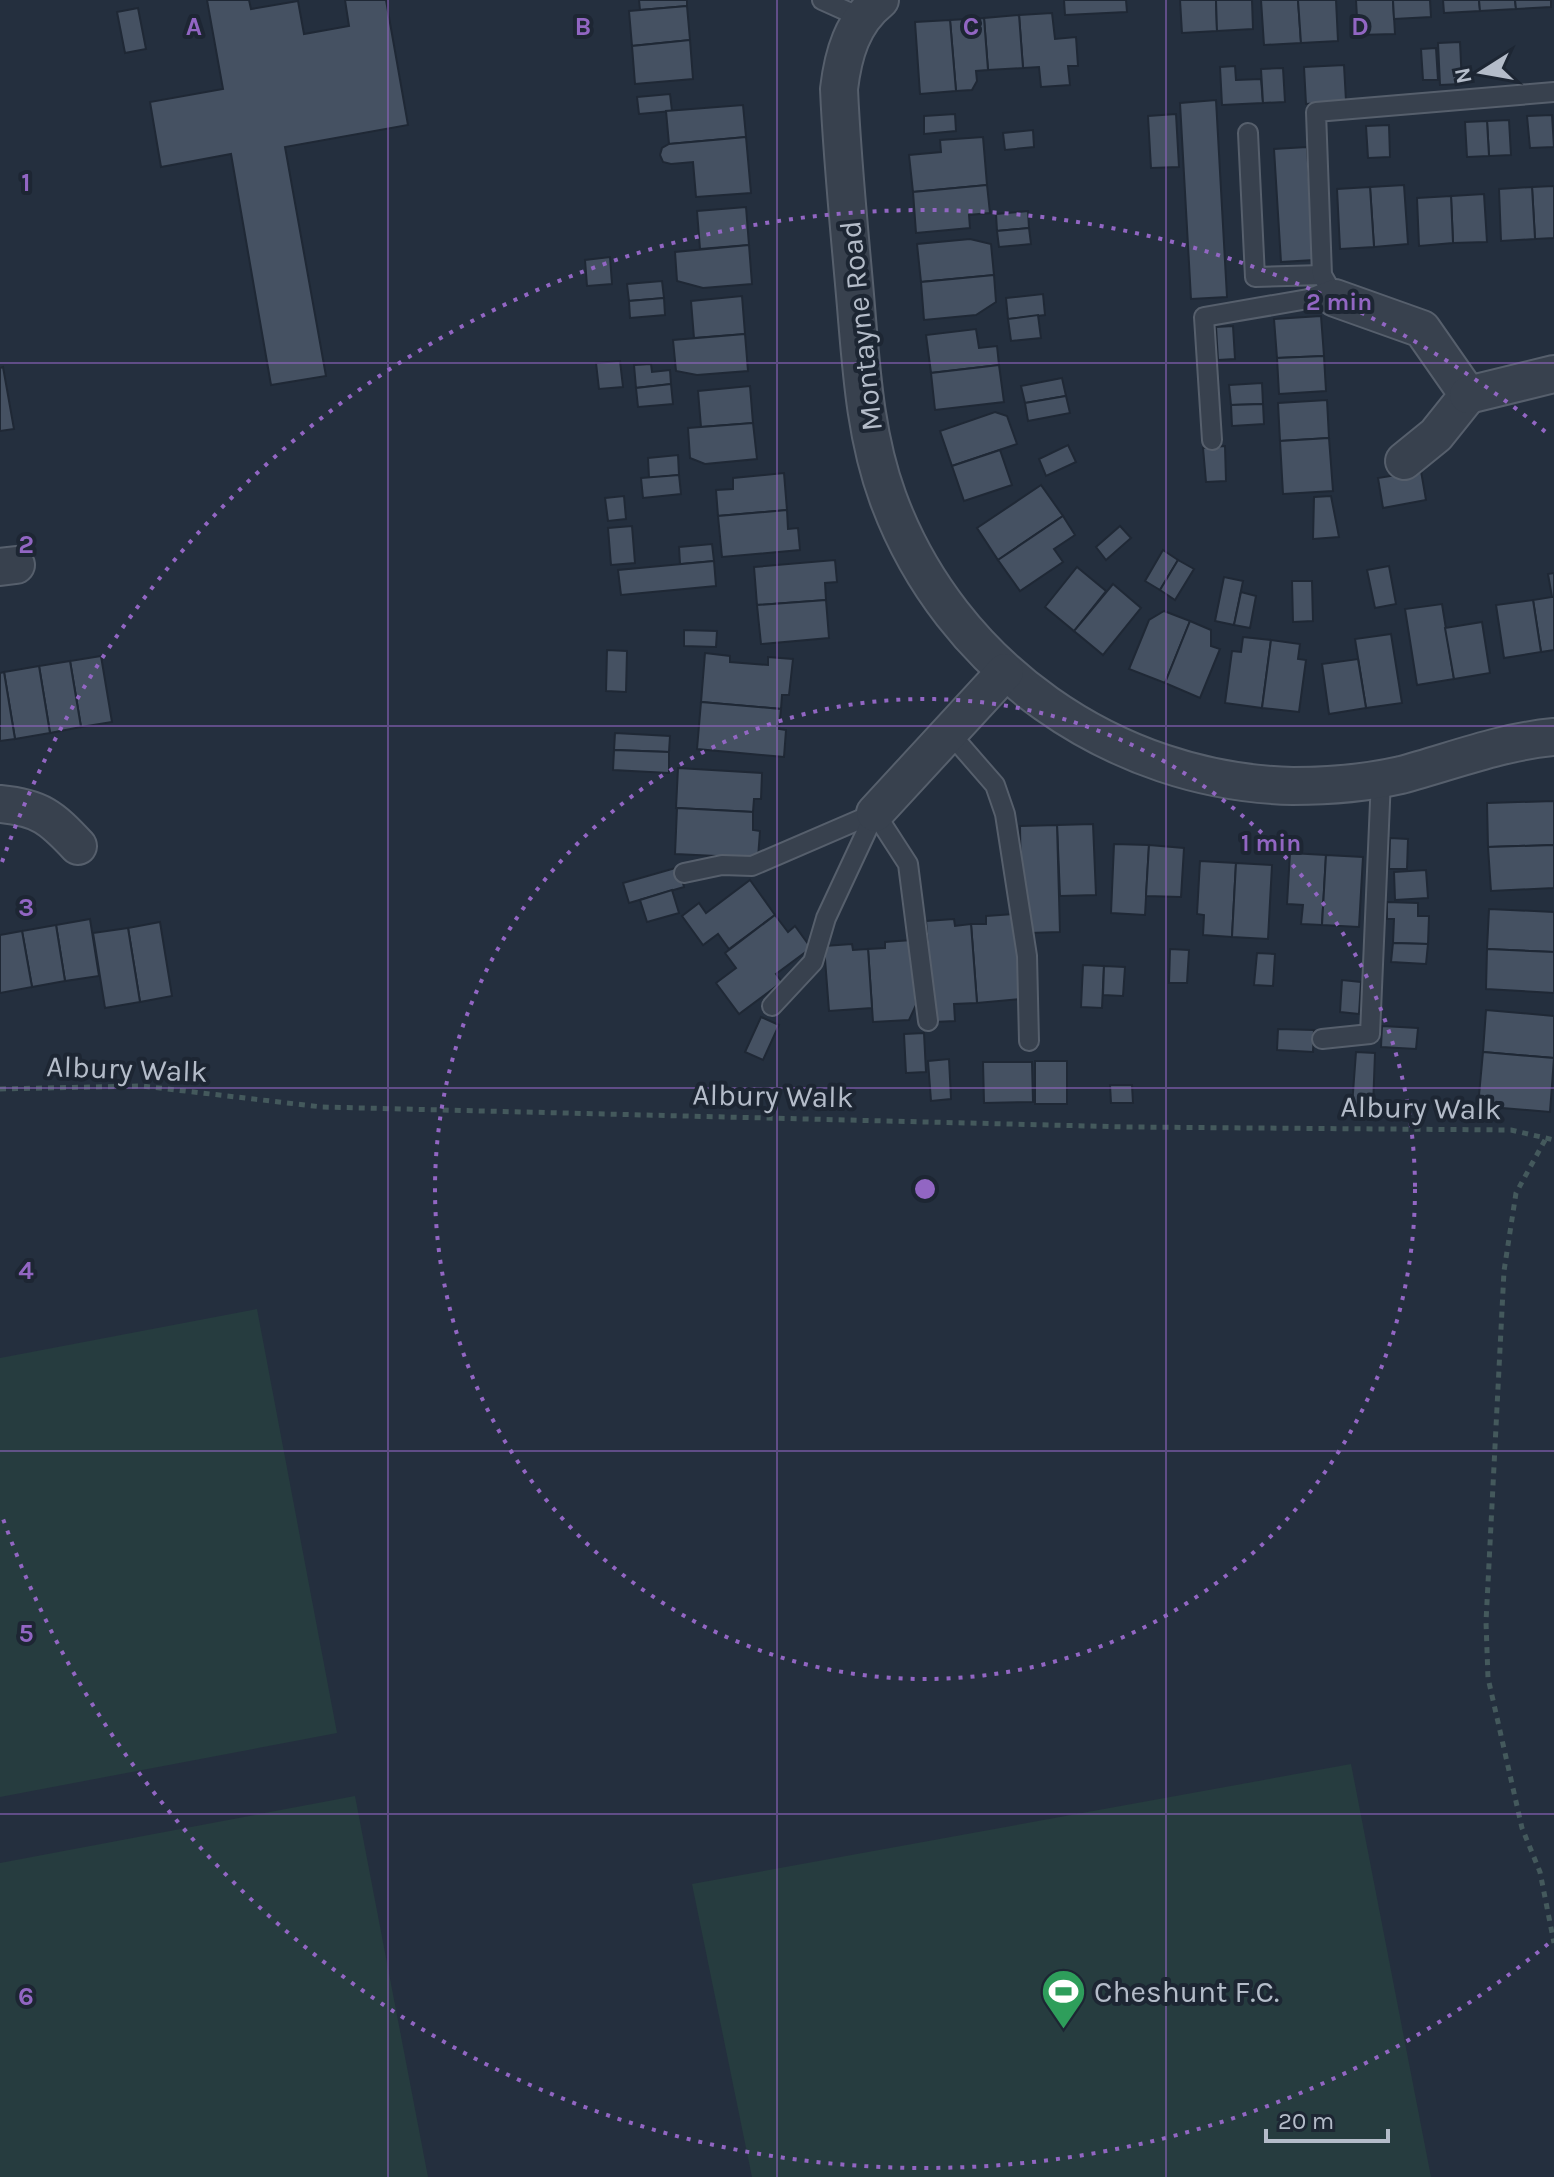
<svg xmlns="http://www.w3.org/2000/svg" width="1554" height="2177" font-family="Karla,sans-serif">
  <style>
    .green { fill: #263c3f }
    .building { fill: #455162; stroke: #1f2835; stroke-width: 2 }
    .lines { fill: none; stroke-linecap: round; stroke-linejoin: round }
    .lane-casing { stroke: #565f6c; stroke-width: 22 }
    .street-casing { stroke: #565f6c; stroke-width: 40 }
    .path { stroke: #44595c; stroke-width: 5; stroke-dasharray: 6 6; stroke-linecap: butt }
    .lane { stroke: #38414e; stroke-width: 18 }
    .street { stroke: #38414e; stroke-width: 36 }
    .grid { fill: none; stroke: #9266c3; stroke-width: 2; stroke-opacity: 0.55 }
    .ring { fill: none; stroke: #9266c3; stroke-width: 4; stroke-dasharray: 4 8 }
    .labels { text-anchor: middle; stroke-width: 8; stroke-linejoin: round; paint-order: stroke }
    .street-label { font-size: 30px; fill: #b4bcc9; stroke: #1d2633 }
    .poi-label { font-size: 30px; fill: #b4bcc9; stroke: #1d2633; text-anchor: start }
    .grid-label { font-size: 26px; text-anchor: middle; font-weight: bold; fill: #9266c3; stroke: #1d2633; stroke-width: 8; stroke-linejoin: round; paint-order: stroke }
    .centre { fill: #9266c3; stroke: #1d2633; stroke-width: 4 }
    .ring-label { font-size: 24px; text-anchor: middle; font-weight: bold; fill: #9266c3; stroke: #1d2633; stroke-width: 8; stroke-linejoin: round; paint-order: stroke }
  </style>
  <rect width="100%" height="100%" fill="#242f3e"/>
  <g class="green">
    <polygon points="257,1309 337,1733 0,1797 0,1358"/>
    <polygon points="1351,1764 1431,2177 752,2177 692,1884"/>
    <polygon points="355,1796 428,2177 0,2177 0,1863"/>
  </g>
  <g class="building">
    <polygon points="207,0 249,0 251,9 298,1 304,34 349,26 345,0 386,0 408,125 285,147 326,376 271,385 231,154 161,167 150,102 223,89"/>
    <polygon points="639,0 687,0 687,6 640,10"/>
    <polygon points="1064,0 1126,0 1127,12 1065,15"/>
    <polygon points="1180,0 1216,0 1217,31 1182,33"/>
    <polygon points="1216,0 1252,0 1253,29 1217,31"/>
    <polygon points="1261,0 1298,0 1301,43 1264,45"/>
    <polygon points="1298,0 1336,0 1338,41 1301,43"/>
    <polygon points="1356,0 1393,0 1395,34 1358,35"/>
    <polygon points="1393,0 1430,0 1431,17 1394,19"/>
    <polygon points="1443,0 1479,0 1480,11 1444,13"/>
    <polygon points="1479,0 1515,0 1516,9 1480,11"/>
    <polygon points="1515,0 1551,0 1551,7 1516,9"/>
    <polygon points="687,6 690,40 632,46 629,11"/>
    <polygon points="138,8 146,49 125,53 117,12"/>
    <polygon points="1052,13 1055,39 1076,37 1078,66 1068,66 1070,85 1041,87 1039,67 1023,68 1019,15"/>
    <polygon points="1019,15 1023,68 988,70 984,18"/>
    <polygon points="984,18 988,70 976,71 977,81 972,90 956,91 950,20"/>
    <polygon points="950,20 956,91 920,94 915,22"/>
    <polygon points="690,40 693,79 635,84 632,46"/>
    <polygon points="1460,42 1462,84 1440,85 1438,43"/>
    <polygon points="1436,48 1438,80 1423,80 1421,49"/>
    <polygon points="1344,65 1346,101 1306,104 1304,67"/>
    <polygon points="1235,66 1236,80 1261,79 1263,103 1222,105 1220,67"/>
    <polygon points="1283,68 1285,102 1263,103 1261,69"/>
    <polygon points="670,94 672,111 639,114 637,97"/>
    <polygon points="1216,100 1227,297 1191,299 1180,103"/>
    <polygon points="743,105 746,137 669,144 666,111"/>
    <polygon points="955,114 956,131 924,134 924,116"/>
    <polygon points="1176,114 1179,167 1151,168 1148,116"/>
    <polygon points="1552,115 1554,147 1530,148 1527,116"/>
    <polygon points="1509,120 1511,155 1489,156 1487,121"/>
    <polygon points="1487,121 1489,156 1467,157 1465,122"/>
    <polygon points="1389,125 1390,157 1368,158 1366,126"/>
    <polygon points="1033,130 1034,147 1005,150 1003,133"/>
    <polygon points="746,137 751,193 696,197 693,162 671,164 663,162 660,155 662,148 669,144"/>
    <polygon points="983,137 987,185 913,192 909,155 941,152 940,140"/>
    <polygon points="1307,147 1314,260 1281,262 1274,149"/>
    <polygon points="987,185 990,213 969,215 970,228 916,233 913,192"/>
    <polygon points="1404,185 1408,244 1374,247 1370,187"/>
    <polygon points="1554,186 1554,238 1535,239 1532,187"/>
    <polygon points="1370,187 1374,247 1340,249 1337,189"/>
    <polygon points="1532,187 1535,239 1501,241 1499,189"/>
    <polygon points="1484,194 1487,242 1453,243 1451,196"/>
    <polygon points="1451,196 1453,243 1419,246 1417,198"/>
    <polygon points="746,207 749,245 700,249 697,211"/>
    <polygon points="1028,211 1029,228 997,231 996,214"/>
    <polygon points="1029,228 1031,244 999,247 997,231"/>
    <polygon points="970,239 991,244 994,275 921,282 917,244"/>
    <polygon points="749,245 752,284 703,288 677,281 675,252"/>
    <polygon points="610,257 612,284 587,286 585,260"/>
    <polygon points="994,275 996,302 976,315 924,320 921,282"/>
    <polygon points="662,281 664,298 629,301 627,284"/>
    <polygon points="1043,294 1045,315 1008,319 1006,298"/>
    <polygon points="742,296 745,334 694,338 691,301"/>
    <polygon points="664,298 665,315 630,318 629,301"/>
    <polygon points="1038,315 1041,338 1011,341 1008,319"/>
    <polygon points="1321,316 1324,356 1277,358 1274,319"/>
    <polygon points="1233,326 1235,359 1218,360 1216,327"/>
    <polygon points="976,329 979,348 997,346 999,365 931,373 926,335"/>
    <polygon points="745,334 748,371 697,375 676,371 673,340"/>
    <polygon points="1324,356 1326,391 1279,394 1277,358"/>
    <polygon points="620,361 623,387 599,389 596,363"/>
    <polygon points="651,364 652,372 670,370 671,384 636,388 634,365"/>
    <polygon points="999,365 1004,402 935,410 931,373"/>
    <polygon points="3,367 14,429 0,431 0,368"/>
    <polygon points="1062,378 1066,396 1025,403 1021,386"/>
    <polygon points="1262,383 1263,404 1231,405 1229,385"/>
    <polygon points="671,384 673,404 638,407 636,388"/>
    <polygon points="750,386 753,423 701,427 698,391"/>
    <polygon points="1066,396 1070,413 1028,421 1025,403"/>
    <polygon points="1327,400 1329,438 1280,441 1278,403"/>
    <polygon points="1263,404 1264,424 1232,426 1231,405"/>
    <polygon points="995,412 1007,416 1017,444 952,466 940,431"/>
    <polygon points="753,423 757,459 705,464 690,458 688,428"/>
    <polygon points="1329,438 1333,491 1283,494 1280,441"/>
    <polygon points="1068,445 1076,462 1046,476 1039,459"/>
    <polygon points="1225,446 1226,481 1206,482 1203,448"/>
    <polygon points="1000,450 1012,485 964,501 952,466"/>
    <polygon points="678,455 679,475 649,478 648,458"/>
    <polygon points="1421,471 1426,500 1383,508 1378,478"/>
    <polygon points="784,473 787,510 718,516 716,490 733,489 733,478"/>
    <polygon points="679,475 681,494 643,498 641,478"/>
    <polygon points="1041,485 1063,516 998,560 977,528"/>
    <polygon points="624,496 626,519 608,521 605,498"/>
    <polygon points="1331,496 1339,537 1313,539 1314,497"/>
    <polygon points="787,510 788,529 798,528 800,550 722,557 718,516"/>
    <polygon points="1063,516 1075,535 1054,549 1063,562 1020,591 998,560"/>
    <polygon points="632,526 635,563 611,565 608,528"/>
    <polygon points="1120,526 1131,538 1106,560 1096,547"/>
    <polygon points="712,544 714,561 680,564 679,547"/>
    <polygon points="1163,550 1178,560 1160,590 1145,581"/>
    <polygon points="835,560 837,582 825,583 826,600 757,605 754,567"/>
    <polygon points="1178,560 1194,569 1175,600 1160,590"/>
    <polygon points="714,561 716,586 621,595 618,570"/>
    <polygon points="1389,566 1396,604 1375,608 1367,570"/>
    <polygon points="1077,567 1106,591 1074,631 1045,607"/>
    <polygon points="1554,573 1554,650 1541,652 1533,600 1552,597 1548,574"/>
    <polygon points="1224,577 1243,581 1234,625 1215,621"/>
    <polygon points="1292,581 1312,581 1313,621 1293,622"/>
    <polygon points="1113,584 1141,608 1103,655 1074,631"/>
    <polygon points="1241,592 1256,596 1250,628 1234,625"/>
    <polygon points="826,600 829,638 761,644 757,605"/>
    <polygon points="1533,600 1541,652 1504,658 1496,605"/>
    <polygon points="1442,604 1454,679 1417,685 1405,609"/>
    <polygon points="1164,611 1190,621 1165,683 1129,669 1149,620"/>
    <polygon points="1190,621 1211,630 1211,646 1220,649 1200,698 1165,683"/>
    <polygon points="1482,622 1490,673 1454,679 1445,628"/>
    <polygon points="684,630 717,631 716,647 684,646"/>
    <polygon points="1391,634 1402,703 1366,708 1355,639"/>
    <polygon points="1243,637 1271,640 1262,708 1225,703 1232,651 1241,652"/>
    <polygon points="1271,640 1300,644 1298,659 1306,660 1299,712 1262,708"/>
    <polygon points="607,650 627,651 626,692 606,691"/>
    <polygon points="705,653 730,656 730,662 768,665 768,657 793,659 789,695 782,695 781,709 701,702"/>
    <polygon points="101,656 112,722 81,727 70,661"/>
    <polygon points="1358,659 1366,708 1329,714 1322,664"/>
    <polygon points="70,661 81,727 50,733 39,666"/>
    <polygon points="39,666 50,733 15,739 4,672"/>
    <polygon points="4,672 15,739 0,741 0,673"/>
    <polygon points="701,702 781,709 779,729 786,730 784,757 697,749"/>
    <polygon points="615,733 670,736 669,752 614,750"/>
    <polygon points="614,750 669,752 669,773 613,770"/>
    <polygon points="678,768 762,773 761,799 754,799 753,812 676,808"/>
    <polygon points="1554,801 1554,845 1488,847 1487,803"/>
    <polygon points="677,808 753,812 753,830 760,831 758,858 675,854"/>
    <polygon points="1093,824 1096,895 1060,896 1057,825"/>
    <polygon points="1057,825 1060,932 1029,933 1021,890 1020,826"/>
    <polygon points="1390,838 1408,839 1407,869 1389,869"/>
    <polygon points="1114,844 1149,845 1145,915 1111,913"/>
    <polygon points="1149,845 1184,848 1181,897 1146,896"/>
    <polygon points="1554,845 1554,888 1491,891 1488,847"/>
    <polygon points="1290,853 1326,855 1322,925 1301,924 1303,905 1287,904"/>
    <polygon points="1326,855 1363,857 1359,927 1322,925"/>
    <polygon points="1200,861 1236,863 1232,937 1203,935 1204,915 1197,914"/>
    <polygon points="1236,863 1272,865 1268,939 1232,937"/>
    <polygon points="679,867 684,887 629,903 623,883"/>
    <polygon points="1426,870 1428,898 1395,900 1394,872"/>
    <polygon points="750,880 775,915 729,949 718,934 703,945 682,916 699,903 706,913"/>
    <polygon points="672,890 679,913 647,922 640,900"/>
    <polygon points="1387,902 1418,903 1418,916 1429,916 1428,944 1393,943 1394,919 1387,919"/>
    <polygon points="1489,909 1554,912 1554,952 1487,949"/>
    <polygon points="1014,914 1021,999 977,1003 971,924 986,924 986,916"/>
    <polygon points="775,915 788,932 795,926 811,948 776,974 782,982 739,1014 716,983 736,968 725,953"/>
    <polygon points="90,919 99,976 65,981 56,925"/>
    <polygon points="954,919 955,926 971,924 977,1003 954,1004 955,1021 934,1022 926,921"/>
    <polygon points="160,922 172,996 140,1002 128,928"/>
    <polygon points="56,925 65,981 32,987 22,931"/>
    <polygon points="128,928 140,1002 105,1008 93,933"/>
    <polygon points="22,931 32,987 0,993 0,935"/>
    <polygon points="912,940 916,1005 909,1020 873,1022 868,949 885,948 885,942"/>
    <polygon points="1393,943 1428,944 1426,964 1391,962"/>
    <polygon points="852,944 853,950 868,949 872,1008 829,1011 824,946"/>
    <polygon points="1170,949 1189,950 1187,983 1169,983"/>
    <polygon points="1487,949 1554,952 1554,993 1486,989"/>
    <polygon points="1257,953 1275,954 1273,986 1254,985"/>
    <polygon points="1083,965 1104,966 1102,1008 1081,1007"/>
    <polygon points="1104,966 1125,967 1123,996 1103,995"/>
    <polygon points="1342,980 1361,982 1359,1014 1340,1012"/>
    <polygon points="1486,1010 1554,1016 1554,1058 1483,1052"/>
    <polygon points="761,1017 779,1025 763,1060 745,1052"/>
    <polygon points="1382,1026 1418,1028 1416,1049 1381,1047"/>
    <polygon points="1278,1029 1314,1030 1313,1052 1277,1050"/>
    <polygon points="924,1033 926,1072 906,1073 904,1034"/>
    <polygon points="1356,1052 1375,1053 1373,1107 1352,1106"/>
    <polygon points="1483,1052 1554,1058 1550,1112 1478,1106"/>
    <polygon points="949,1059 951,1099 931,1101 928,1061"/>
    <rect x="1035" y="1061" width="32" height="43"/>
    <polygon points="983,1062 1032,1062 1033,1102 984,1103"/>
    <polygon points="1110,1085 1132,1085 1133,1103 1111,1103"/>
  </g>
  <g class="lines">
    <defs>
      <g id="lane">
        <polyline points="822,0 862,18"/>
        <polyline points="1248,133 1255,277 1322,275"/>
        <polyline points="1335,298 1322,275 1316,112 1554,92"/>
        <polyline points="1212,440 1204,317 1308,299 1330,290"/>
        <polyline points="948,731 995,785 1005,814 1027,956 1029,1041"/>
        <polyline points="875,813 908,864 928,1021"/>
        <polyline points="684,873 722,865 752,866 875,813"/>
        <polyline points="772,1006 813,962 826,918 875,813"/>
        <polyline points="1322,1039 1370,1034 1381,779"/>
      </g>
      <g id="street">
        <path d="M 880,0 C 852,22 843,55 839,89 C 842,158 849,226 855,295 C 861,363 864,433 888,498 C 950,667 1114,782 1293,786 C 1329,786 1366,783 1401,775 C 1453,761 1500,742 1554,737"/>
        <polyline points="1335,298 1422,329 1468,395 1436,435 1404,461"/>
        <polyline points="1468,395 1554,374"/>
        <polyline points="0,567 16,565"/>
        <path d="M 0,804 C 40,808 51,817 78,846"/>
        <polyline points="875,813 1005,672"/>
      </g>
    </defs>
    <use href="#lane" class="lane-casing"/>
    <use href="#street" class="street-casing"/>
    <g class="path">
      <polyline points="0,1089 142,1086 322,1107 1129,1127 1511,1130 1554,1140"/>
      <polyline points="1545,1140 1516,1193 1504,1271 1486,1622 1488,1678 1522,1828 1540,1872 1554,1943"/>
    </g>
    <use href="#lane" class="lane"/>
    <use href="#street" class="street"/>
  </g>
  <path class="grid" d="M 388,0 L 388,2177M 777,0 L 777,2177M 1166,0 L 1166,2177M 0,363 L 1554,363M 0,726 L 1554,726M 0,1088 L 1554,1088M 0,1451 L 1554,1451M 0,1814 L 1554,1814"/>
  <g class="ring">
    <circle cx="925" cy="1189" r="490"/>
    <path d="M1548 1944A979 979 0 0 1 2 1516M2 862A979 979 0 0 1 1548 434"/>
  </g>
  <defs>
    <symbol id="stadium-pin" viewBox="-11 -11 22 30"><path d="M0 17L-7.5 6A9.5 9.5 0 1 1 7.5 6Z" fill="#2e9e5b" stroke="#1d2633"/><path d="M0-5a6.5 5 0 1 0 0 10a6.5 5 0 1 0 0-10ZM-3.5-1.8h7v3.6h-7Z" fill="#fff"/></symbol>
  </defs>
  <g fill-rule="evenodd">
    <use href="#stadium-pin" x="1038" y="1966" width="51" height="69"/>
  </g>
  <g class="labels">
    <g class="street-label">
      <text transform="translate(861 326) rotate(-96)" y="10">Montayne Road</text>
      <text transform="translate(127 1069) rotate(2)" y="10">Albury Walk</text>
      <text transform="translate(773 1096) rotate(1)" y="10">Albury Walk</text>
      <text transform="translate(1421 1108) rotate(1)" y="10">Albury Walk</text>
    </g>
    <g class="poi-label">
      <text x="1094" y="2002">Cheshunt F.C.</text>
    </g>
  </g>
  <g class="grid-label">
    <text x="194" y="35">A</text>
    <text x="583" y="35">B</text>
    <text x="971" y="35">C</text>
    <text x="1360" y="35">D</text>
    <text x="26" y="191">1</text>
    <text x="26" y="553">2</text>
    <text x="26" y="916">3</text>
    <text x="26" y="1279">4</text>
    <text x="26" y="1642">5</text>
    <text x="26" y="2005">6</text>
  </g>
  <circle cx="925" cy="1189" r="12" class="centre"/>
  <g class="ring-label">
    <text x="1339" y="310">2 min</text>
    <text x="1271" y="851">1 min</text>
  </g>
  <g transform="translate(1482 72) rotate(259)" stroke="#1d2633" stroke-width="6" paint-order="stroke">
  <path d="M0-6L14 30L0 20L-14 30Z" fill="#b4bcc9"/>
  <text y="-12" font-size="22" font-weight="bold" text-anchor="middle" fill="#b4bcc9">N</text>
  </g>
  <path d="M1266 2129v12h122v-12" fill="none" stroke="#b4bcc9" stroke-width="4"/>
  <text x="1278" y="2129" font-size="24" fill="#b4bcc9" stroke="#1d2633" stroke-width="6" paint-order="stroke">20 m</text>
</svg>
